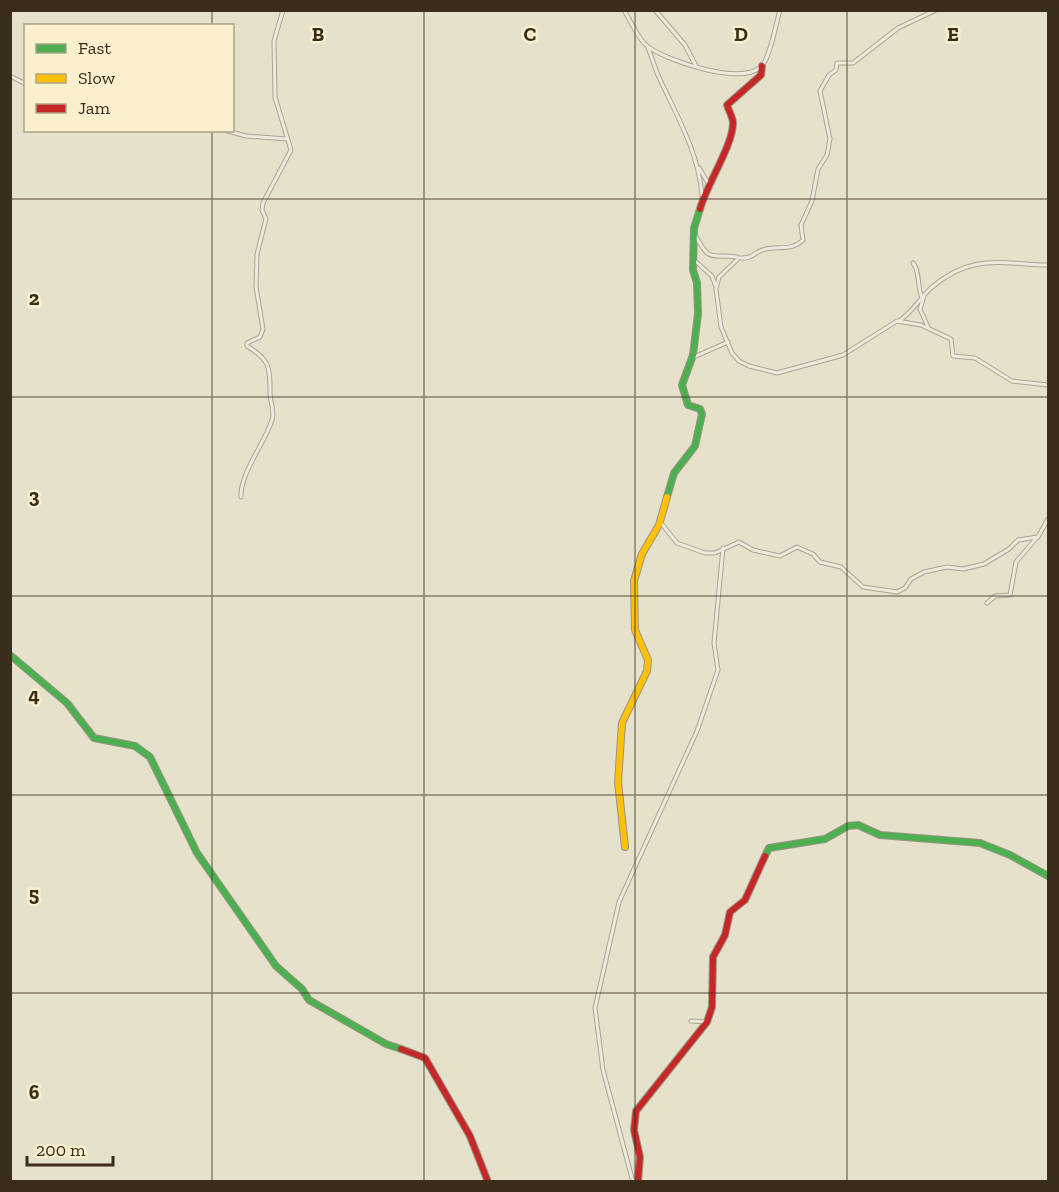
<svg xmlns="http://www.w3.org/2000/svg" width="1059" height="1192" font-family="'Zilla Slab',serif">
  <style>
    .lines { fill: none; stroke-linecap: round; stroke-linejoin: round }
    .street-casing { stroke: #aba494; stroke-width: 5 }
    .fast-casing { stroke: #9a9484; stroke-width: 8 }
    .slow-casing { stroke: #9a9484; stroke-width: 8 }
    .jam-casing { stroke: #9a9484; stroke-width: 8 }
    .street { stroke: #edeadd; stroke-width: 3 }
    .fast { stroke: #4caf50; stroke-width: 6 }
    .slow { stroke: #ffc107; stroke-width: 6 }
    .jam { stroke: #c62828; stroke-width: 6 }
    .grid { fill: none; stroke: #3a2d1b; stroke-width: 1.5; stroke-opacity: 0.55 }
    .grid-label { font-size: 20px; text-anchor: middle; font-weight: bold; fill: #3a2d1b; stroke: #f9f1ce; stroke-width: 5; stroke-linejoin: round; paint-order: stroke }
  </style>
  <rect width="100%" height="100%" fill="#e6e1ca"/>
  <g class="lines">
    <defs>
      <g id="street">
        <path d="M 624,10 C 631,22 639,41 650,48 C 671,62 740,85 761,67 C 770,59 776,23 780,10"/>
        <polyline points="655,10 685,45 696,66"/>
        <path d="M 936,10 L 898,28 L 853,63 L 837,63 L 836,70 L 829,75 L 820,91 L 830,139 L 827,155 L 818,169 L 812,201 L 801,225 L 803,240 C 792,251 779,246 766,249 C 754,251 755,259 739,258 L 719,277 L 716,289 L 721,327 L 732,353 L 739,361 L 749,366 L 777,373 L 843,355 L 897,321 L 921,325 L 951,339 L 953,356 L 975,358 L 1012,381 L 1048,385"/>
        <path d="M 648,48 C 652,57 654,66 658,75 C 676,115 698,150 702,195"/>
        <polyline points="10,76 26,84"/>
        <polyline points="224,130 246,136 287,139"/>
        <polyline points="699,168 708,183"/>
        <path d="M 695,235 C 711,264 710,253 737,257"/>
        <polyline points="694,260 712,276 716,287"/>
        <path d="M 913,263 C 920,271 917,286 922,298"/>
        <polyline points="924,296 920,309 928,327"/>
        <path d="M 899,321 C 913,312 919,299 931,288 C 971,253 1000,264 1048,265"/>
        <polyline points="694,357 728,342"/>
        <path d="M 241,497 C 240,473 265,443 272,420 C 275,411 270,402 270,392 C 270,367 270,360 247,346 L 247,343 L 260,337 L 263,329 L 256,287 L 257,254 L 266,219 L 262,210 L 263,203 L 291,150 L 275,97 L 274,41 L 283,10"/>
        <polyline points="661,523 677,543 705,553 715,553 739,542 753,550 780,556 797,547 813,554 820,562 841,567 863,587 897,592 905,588 911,579 924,572 947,567 963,569 984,564 1009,549 1018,540 1038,537"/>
        <polyline points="987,603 995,596 1010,595 1016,562 1039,535 1048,519"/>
        <polyline points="691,1021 707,1022"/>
        <polyline points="633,1182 603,1070 595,1008 619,902 697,731 718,670 714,643 723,548"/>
      </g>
      <g id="fast">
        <polyline points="667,497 674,473 695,446 702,414 700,409 688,405 682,385 693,355 698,314 697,283 693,270 694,228 700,209"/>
        <polyline points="10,655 67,703 94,738 135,746 150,757 197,853 276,966 302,989 309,1000 386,1044 401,1049"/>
        <polyline points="765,856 769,848 825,839 848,826 858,825 880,835 980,843 1010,855 1048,876"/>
      </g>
      <polyline id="slow" points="625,847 618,782 622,723 647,671 648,660 635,630 634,581 642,554 659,525 667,497"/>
      <g id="jam">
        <path d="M 700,209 C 707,184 733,145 733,123 C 733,118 729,111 727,105 L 761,75 L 762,66"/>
        <polyline points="401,1049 425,1058 470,1136 488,1182"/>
        <polyline points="638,1182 640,1157 634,1130 636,1111 707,1022 712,1007 713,957 725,935 730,912 745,900 765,856"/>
      </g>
    </defs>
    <use href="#street" class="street-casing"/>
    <use href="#fast" class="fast-casing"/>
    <use href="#slow" class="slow-casing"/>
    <use href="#jam" class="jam-casing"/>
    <use href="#street" class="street"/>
    <use href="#fast" class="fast"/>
    <use href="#slow" class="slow"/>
    <use href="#jam" class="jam"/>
  </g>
  <path class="grid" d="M 212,10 L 212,26M 424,10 L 424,1182M 635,10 L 635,1182M 847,10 L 847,1182M 212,130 L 212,1182M 10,199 L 1048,199M 10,397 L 1048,397M 10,596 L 1048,596M 10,795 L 1048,795M 10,993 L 1048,993"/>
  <g class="grid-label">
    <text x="318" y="41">B</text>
    <text x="530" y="41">C</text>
    <text x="741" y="41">D</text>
    <text x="953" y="41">E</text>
    <text x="34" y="305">2</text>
    <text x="34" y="503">3</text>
    <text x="34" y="702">4</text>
    <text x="34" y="901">5</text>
    <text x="34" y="1099">6</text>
  </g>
  <rect width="1059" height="1192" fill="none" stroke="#3a2d1b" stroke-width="24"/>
  <rect x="24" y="24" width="210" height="108" fill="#f9f1ce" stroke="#ada386" stroke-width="1.5"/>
  <rect x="36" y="44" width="30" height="9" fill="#4caf50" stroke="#ada386" stroke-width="1.5"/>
  <text x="78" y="54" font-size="18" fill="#3a2d1b">Fast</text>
  <rect x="36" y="74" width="30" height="9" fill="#ffc107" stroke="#ada386" stroke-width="1.5"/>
  <text x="78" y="84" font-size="18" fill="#3a2d1b">Slow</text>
  <rect x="36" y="104" width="30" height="9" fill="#c62828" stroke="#ada386" stroke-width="1.5"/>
  <text x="78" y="114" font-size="18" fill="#3a2d1b">Jam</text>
  <path d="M27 1156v9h86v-9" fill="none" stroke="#3a2d1b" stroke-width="3"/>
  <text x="36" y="1156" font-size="18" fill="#3a2d1b" stroke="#f9f1ce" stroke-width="4.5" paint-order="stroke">200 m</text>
</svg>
